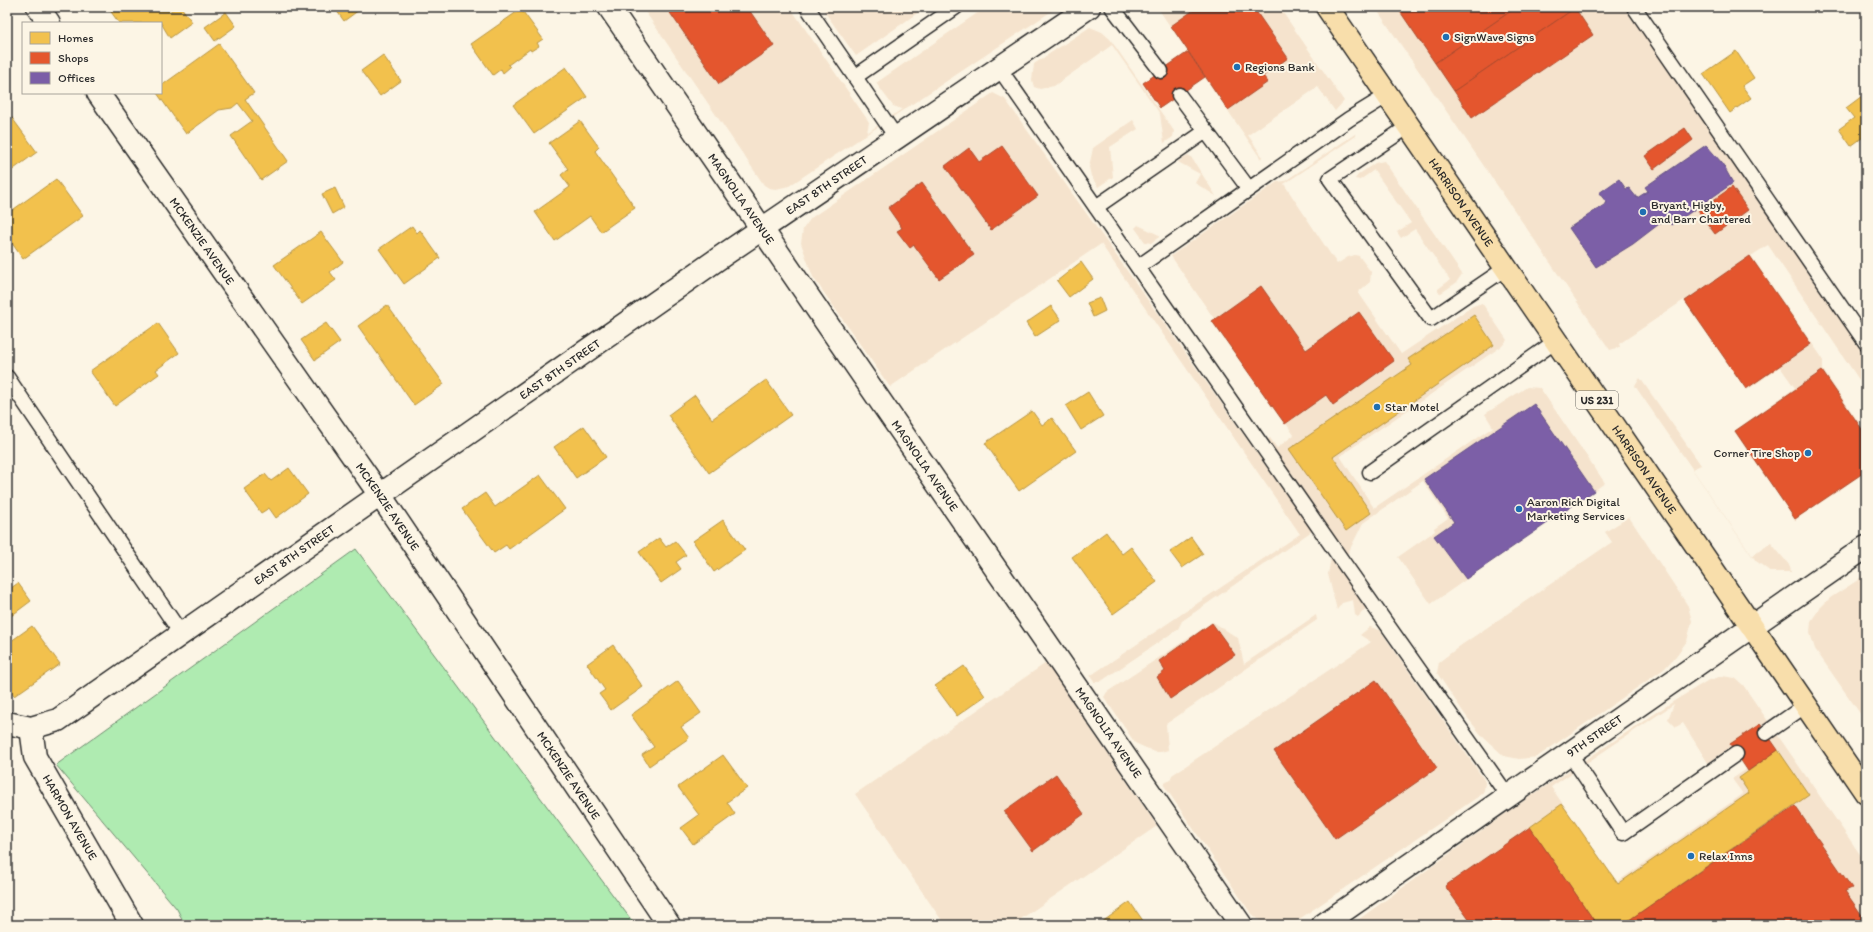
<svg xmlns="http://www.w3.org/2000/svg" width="1873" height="932" font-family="Itim,sans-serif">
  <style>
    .built { fill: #f5e3cd; fill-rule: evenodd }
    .green { fill: #afebb1; stroke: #6d8b6e }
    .homes { fill: #f2c14e; stroke: #b69444 }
    .shops { fill: #e4572e; stroke: #ac4a2d }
    .offices { fill: #7b5ea7; stroke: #634f82 }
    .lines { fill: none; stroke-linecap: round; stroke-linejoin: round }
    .lane-casing { stroke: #2b2b2b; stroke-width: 17 }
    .street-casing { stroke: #2b2b2b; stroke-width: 25 }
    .primary-casing { stroke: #2b2b2b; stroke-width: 25 }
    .lane { stroke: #fcf5e5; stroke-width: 14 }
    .street { stroke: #fcf5e5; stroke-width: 22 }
    .primary { stroke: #f8deab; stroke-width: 22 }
    .poi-dot { fill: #1f6fb2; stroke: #fcf5e5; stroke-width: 1.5 }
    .labels { text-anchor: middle; stroke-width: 4; stroke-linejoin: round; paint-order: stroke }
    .shield { fill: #fcf5e5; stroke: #6a6863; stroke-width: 1 }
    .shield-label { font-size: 11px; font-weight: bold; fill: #2b2b2b }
    .poi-label { font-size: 12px; fill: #2b2b2b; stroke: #fcf5e5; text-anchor: start }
    .street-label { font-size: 12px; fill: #2b2b2b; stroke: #fcf5e5 }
  </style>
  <rect width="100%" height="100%" fill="#fcf5e5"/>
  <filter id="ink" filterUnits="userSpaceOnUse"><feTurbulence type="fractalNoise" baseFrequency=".025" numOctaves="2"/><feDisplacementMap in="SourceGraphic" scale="8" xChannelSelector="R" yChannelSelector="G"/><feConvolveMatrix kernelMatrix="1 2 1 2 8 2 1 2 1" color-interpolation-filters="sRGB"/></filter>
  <g filter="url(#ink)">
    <g class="built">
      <polygon points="642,7 790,7 869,122 867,133 902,109 893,106 876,83 986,7 1058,7 789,186 776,189 769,188 764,185"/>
      <polygon points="830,7 926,7 856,56 824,11"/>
      <polygon points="1157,7 1279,7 1344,101 1335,111 1318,87 1248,135 1262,156 1261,159"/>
      <polygon points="1375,7 1626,7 1866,356 1866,390 1768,245 1751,256 1823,359 1823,370 1866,433 1866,472 1795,520 1734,431 1795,388 1780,367 1747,390 1684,300 1619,344 1620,347 1610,350"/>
      <polygon points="1090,27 1102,32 1110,39 1174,131 1173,137 1164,143 1160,114 1112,45 1054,86 1040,89 1034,87 1032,80 1034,64"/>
      <polygon points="993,93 1005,99 1312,531 1182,621 1178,629 1100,682 1094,682 1090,676 1300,534 1101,244 890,387 813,277 801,243 803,229 811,218"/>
      <polygon points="1133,120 1138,129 1110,147 1113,177 1098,187 1091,176 1089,167 1093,148"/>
      <polygon points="1355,134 1356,136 1284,184 1337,264 1348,257 1355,255 1359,256 1371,272 1370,282 1358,292 1401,354 1473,306 1482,303 1507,340 1502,346 1340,456 1374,508 1493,427 1485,414 1527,387 1540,388 1605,483 1431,604 1398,557 1435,531 1434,528 1448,518 1423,481 1363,523 1346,557 1265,441 1270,438 1277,448 1294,435 1171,256 1277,182 1285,181"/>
      <polygon points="1188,155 1191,157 1216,196 1195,183 1200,174 1178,162"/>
      <polygon points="1384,161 1462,274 1456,283 1441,293 1438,292 1438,289 1450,280 1415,229 1401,238 1397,232 1411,223 1374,170 1360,180 1355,179 1358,175 1375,163"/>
      <polygon points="1138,225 1159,235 1159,237 1151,243 1145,242 1135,228"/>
      <polygon points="1640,378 1701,465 1692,469 1752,556 1771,543 1790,566 1791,572 1771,572 1756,561 1635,386"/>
      <polygon points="1629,517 1688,606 1692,621 1687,641 1676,656 1664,669 1537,757 1519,759 1504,756 1483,737 1466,716 1437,673 1439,662 1460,646 1612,542 1605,532"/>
      <polygon points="1331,558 1366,608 1358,617 1355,615 1353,600 1342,603 1337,610 1328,574"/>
      <polygon points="1866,571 1866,722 1815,649 1810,633 1811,621 1820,608 1830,598 1858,580"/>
      <polygon points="1316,615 1317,620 1166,724 1168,750 1161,752 1155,752 1135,743 1104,697 1107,692 1213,622 1238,638 1244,664"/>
      <polygon points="1370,627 1380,630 1483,778 1485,782 1484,790 1482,794 1292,924 1265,925 1250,912 1163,784 1170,780 1172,775 1371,642 1360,635"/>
      <polygon points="1046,663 1157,826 1012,925 945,925 855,794"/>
      <path d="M 1722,676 L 1735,678 L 1743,685 L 1866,863 L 1866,925 L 1351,925 L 1513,808 L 1674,701 L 1707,681 ZM 1674,704 L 1668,719 L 1676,727 L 1683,723 L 1708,763 L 1760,726 L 1776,749 L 1732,779 L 1743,794 L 1617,882 L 1551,787 Z"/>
    </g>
    <polygon class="green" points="356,549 635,925 185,925 177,909 56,765"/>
    <g class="homes">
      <polygon points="111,7 166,7 169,12 176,7 181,7 192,22 170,38 161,23 119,23 109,9"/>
      <polygon points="334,7 363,7 344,21"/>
      <polygon points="521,9 543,39 537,43 539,46 531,51 530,49 508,65 510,67 503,73 501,69 493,75 471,44"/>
      <polygon points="226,12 236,26 215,41 205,27"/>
      <polygon points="219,44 254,93 245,99 288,161 261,180 231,136 252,121 238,103 232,108 219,110 186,134 157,93 161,93 161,86"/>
      <polygon points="1736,51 1754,78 1742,86 1751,98 1730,113 1703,74"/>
      <polygon points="383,55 401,81 380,96 361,71"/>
      <polygon points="566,67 587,97 534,134 513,105"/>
      <polygon points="1866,93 1866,135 1851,146 1839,129 1854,118 1846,108"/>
      <polygon points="7,111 37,152 7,174"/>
      <polygon points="580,121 599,147 595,151 635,208 601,232 590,216 555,241 535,212 570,187 561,175 568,169 549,143"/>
      <polygon points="56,179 83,216 23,259 7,236 7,214"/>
      <polygon points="335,188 344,207 332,214 322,194"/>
      <polygon points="412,226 417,233 420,230 440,258 404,284 379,249"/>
      <polygon points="321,232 343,262 330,272 336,280 302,304 274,265"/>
      <polygon points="1081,262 1093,279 1069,297 1057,281"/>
      <polygon points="1100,298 1105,311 1093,317 1087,303"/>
      <polygon points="387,305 444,384 414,405 358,326"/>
      <polygon points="1051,306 1061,320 1035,337 1026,323"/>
      <polygon points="1474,315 1494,345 1333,457 1371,513 1346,531 1289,449 1412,365 1408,359"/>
      <polygon points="158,323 179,353 156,370 159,374 115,406 90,371"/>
      <polygon points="326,323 340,342 315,360 301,340"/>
      <polygon points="766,380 791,415 709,473 668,415 695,395 712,419"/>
      <polygon points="1088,392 1103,416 1081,430 1066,406"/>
      <polygon points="1032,411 1042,425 1052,418 1076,451 1019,491 985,443"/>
      <polygon points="584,426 606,457 576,478 554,447"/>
      <polygon points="289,468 308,494 276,518 269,508 261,513 244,489 265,474 271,481"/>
      <polygon points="540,475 565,509 509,549 506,545 494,553 462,509 485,493 495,507"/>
      <polygon points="723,520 745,550 714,572 693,541"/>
      <polygon points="1106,532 1122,554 1131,547 1157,582 1113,614 1072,557"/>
      <polygon points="1191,537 1203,554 1182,568 1170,552"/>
      <polygon points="659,538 666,547 675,541 686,555 676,562 681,569 661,583 639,552"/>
      <polygon points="18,583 31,601 7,619 7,591"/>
      <polygon points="32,626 60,664 14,696 7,686 7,644"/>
      <polygon points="613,645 643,687 611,710 599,694 605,690 587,664"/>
      <polygon points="964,666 985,696 957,716 935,686"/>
      <polygon points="678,681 701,713 681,727 689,738 649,766 642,755 654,747 631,715"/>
      <polygon points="1778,750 1809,795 1622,925 1597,925 1530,827 1562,804 1618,884 1749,793 1739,778"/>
      <polygon points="723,755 747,788 727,802 735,814 693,844 681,828 699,815 678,787"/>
      <polygon points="1130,902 1146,925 1098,925"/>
    </g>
    <g class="shops">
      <polygon points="666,7 747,7 774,46 719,84"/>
      <polygon points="1198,7 1253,7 1288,58 1263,76 1268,82 1228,110 1171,26"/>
      <polygon points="1403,7 1517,7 1435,63 1399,10"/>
      <polygon points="1517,7 1575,8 1454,91 1435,63"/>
      <polygon points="1575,8 1593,35 1472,118 1454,91"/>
      <polygon points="1188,52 1205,77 1160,108 1143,83"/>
      <polygon points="1685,128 1693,140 1654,169 1645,156"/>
      <polygon points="1002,146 1038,196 991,230 945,166 969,148 979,162"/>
      <polygon points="922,183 974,255 939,279 914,245 910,248 897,231 902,228 888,208"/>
      <polygon points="1732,187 1748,210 1715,234 1698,211"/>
      <polygon points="1750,256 1811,344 1746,389 1685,301"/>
      <polygon points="1261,286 1306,350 1359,312 1394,361 1333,405 1326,395 1285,424 1212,321"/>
      <polygon points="1822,371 1866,435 1866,471 1795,519 1735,431"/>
      <polygon points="1212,623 1235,655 1170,699 1157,677 1165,671 1159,661"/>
      <polygon points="1866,642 1866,656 1860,647"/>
      <polygon points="1376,680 1437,768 1335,839 1274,751"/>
      <polygon points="1760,724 1778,750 1748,771 1730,744"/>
      <polygon points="1056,774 1084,814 1033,851 1004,811"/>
      <polygon points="1795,806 1852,888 1845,891 1866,921 1866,925 1622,925"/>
      <polygon points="1530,827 1597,925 1473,925 1445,886"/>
    </g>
    <g class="offices">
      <polygon points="1706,145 1722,163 1733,183 1672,225 1667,218 1633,244 1596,267 1569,228 1607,203 1599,193 1619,179 1626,189 1629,188 1637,198 1648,191 1645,187"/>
      <polygon points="1534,404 1594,491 1466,579 1434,536 1454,522 1424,479"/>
    </g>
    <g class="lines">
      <defs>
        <g id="lane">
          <polyline points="807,7 896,137"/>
          <polyline points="1112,7 1161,71"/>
          <polyline points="1634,7 1866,343"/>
          <polyline points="999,68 1343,562 1508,796"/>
          <polyline points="855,77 956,7"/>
          <polyline points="1179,95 1249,189"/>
          <polyline points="1409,126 1330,179 1431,319 1506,268"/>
          <polyline points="1096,207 1206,131"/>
          <polyline points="1138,267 1349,119 1388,95"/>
          <polyline points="7,377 180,632"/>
          <polyline points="1370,472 1556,341"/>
          <polyline points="1766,733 1806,705"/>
          <polyline points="1570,754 1623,833 1736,754"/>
        </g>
        <g id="street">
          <polyline points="38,7 49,23"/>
          <path id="s1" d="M 609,7 L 1241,925"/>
          <path id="s2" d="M 98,93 L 380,495 L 669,925"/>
          <path id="s3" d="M 7,723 L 31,728 L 58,720 L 725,254 L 1089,7"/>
          <path id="s4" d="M 31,728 L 35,757 L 132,925"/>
          <path id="s5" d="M 1323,925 L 1866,547"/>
        </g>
        <g id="primary">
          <path id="s6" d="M 1327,7 L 1866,793"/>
        </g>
      </defs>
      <use href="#lane" class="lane-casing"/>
      <use href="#street" class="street-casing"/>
      <use href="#primary" class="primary-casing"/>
      <use href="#lane" class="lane"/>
      <use href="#street" class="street"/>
      <use href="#primary" class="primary"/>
    </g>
  </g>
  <g class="poi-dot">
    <circle cx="1446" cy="37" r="4"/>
    <circle cx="1237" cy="67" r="4"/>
    <circle cx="1643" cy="212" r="4"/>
    <circle cx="1377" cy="407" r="4"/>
    <circle cx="1808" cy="453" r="4"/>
    <circle cx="1519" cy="509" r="4"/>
    <circle cx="1691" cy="856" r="4"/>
  </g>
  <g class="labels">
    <rect class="shield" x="1576" y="391" width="42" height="18" rx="3"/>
    <g class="shield-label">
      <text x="1597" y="404">US 231</text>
    </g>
    <g class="poi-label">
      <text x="1454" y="41">SignWave Signs</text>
      <text x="1245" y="71">Regions Bank</text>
      <text x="1651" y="209">Bryant, Higby,<tspan x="1651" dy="14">and Barr Chartered</tspan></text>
      <text x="1385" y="411">Star Motel</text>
      <text x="1800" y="457" text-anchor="end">Corner Tire Shop</text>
      <text x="1527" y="506">Aaron Rich Digital<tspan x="1527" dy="14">Marketing Services</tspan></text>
      <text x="1699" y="860">Relax Inns</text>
    </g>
    <g class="street-label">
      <text dy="4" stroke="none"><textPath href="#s3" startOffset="989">EAST 8TH STREET</textPath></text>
      <text dy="4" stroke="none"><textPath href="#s1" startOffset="233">MAGNOLIA AVENUE</textPath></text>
      <text dy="4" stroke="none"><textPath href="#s6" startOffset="237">HARRISON AVENUE</textPath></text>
      <text dy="4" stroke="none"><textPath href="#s2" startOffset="181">MCKENZIE AVENUE</textPath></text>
      <text dy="4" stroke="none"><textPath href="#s3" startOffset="665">EAST 8TH STREET</textPath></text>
      <text dy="4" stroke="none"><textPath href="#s1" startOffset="557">MAGNOLIA AVENUE</textPath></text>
      <text dy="4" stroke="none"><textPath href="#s6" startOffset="561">HARRISON AVENUE</textPath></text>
      <text dy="4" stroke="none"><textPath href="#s2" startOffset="505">MCKENZIE AVENUE</textPath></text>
      <text dy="4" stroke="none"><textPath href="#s3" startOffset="341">EAST 8TH STREET</textPath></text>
      <text dy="4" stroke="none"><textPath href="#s1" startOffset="881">MAGNOLIA AVENUE</textPath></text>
      <text dy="4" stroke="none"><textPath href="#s5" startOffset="331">9TH STREET</textPath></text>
      <text dy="4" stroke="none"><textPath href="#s2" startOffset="829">MCKENZIE AVENUE</textPath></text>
      <text dy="4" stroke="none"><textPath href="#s4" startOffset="99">HARMON AVENUE</textPath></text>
    </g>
  </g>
  <rect width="1873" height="932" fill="none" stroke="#fcf5e5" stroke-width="24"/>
  <rect x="12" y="12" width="1849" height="908" fill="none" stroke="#2b2b2b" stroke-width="1.5" filter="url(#ink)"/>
  <rect x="22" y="22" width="140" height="72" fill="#fcf5e5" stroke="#a8a49b"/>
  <rect x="30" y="32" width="20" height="12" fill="#f2c14e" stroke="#a8a49b"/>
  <text x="58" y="42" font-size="12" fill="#2b2b2b">Homes</text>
  <rect x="30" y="52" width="20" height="12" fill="#e4572e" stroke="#a8a49b"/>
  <text x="58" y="62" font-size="12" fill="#2b2b2b">Shops</text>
  <rect x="30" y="72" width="20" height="12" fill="#7b5ea7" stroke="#a8a49b"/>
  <text x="58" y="82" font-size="12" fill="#2b2b2b">Offices</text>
</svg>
